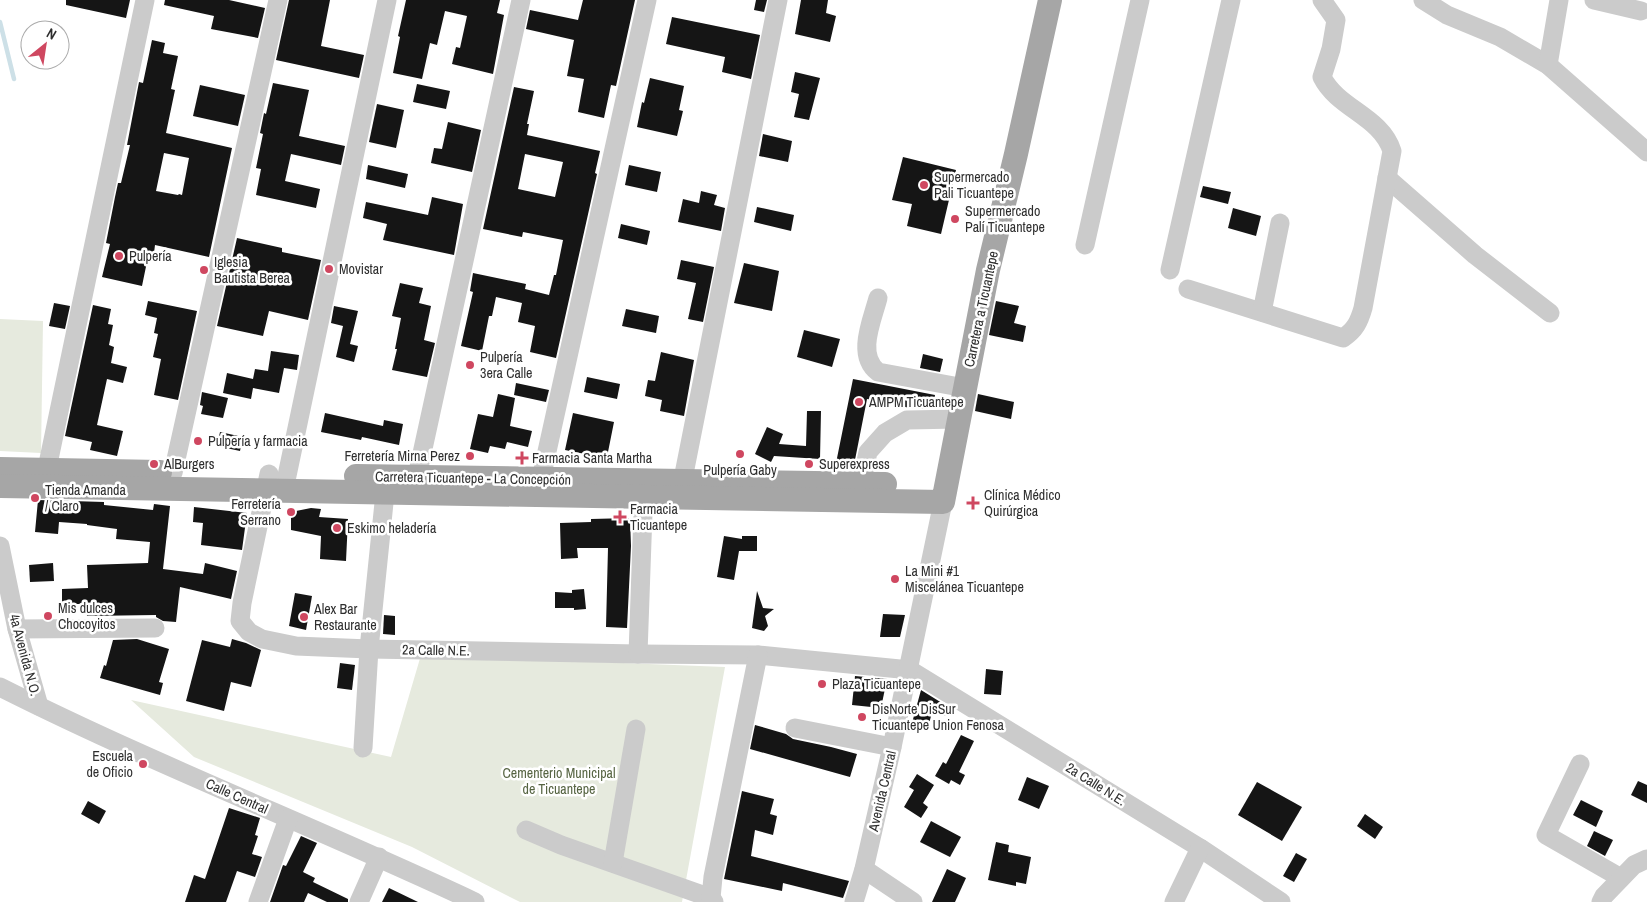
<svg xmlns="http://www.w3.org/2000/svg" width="1647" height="902" font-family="'Archivo Narrow',sans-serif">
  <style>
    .green { fill: #e6eade }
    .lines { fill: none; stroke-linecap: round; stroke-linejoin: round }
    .stream { stroke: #cde0e7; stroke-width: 4.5 }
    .building { fill: #151515; fill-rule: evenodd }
    .minor { stroke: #cbcbcb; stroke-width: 19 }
    .major { stroke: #a6a6a6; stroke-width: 24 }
    .poi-dot { fill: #cf4760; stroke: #fff; stroke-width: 2 }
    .labels { text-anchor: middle; stroke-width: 5; stroke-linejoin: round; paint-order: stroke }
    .poi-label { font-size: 14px; fill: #2e2e2e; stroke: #fff; text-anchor: start }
    .street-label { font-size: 14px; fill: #2e2e2e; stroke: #fff }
    .park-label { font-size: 14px; fill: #566442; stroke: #fff }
  </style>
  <rect width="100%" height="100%" fill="#fff"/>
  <g class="green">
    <polygon points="0,319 43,321 41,453 0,451"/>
    <polygon points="421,655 725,667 682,902 520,902 412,847 194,757 131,700 391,757"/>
  </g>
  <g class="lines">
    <polyline class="stream" points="0,22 14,79"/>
  </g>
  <g class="building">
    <polygon points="66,0 130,0 126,18 66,5"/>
    <polygon points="165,0 229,0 265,8 258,38 211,29 214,16 164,5"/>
    <polygon points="289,0 330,0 321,46 364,55 359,78 276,60"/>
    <polygon points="406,0 500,0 497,13 504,15 493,74 452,64 456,47 460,48 467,16 445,11 437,45 430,43 422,79 393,73 400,37 398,36"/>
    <polygon points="583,0 635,0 616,86 611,85 604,118 578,112 584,79 567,76 574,40 526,29 530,10 578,20"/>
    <polygon points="756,0 767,0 764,12 754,10"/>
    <polygon points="801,0 828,0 826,13 836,16 830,42 795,34"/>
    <polygon points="672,17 760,35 751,79 722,72 725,57 666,44"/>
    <path d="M 152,40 L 165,43 L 163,53 L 178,56 L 171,89 L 175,90 L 166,133 L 232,148 L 209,257 L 155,245 L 154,253 L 149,252 L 142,286 L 102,277 L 110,244 L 106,243 L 115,197 L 118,183 L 121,183 L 130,145 L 127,145 L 139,82 L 143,83 ZM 164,153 L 189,158 L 182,195 L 179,194 L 178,195 L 156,191 Z"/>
    <polygon points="795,72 820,78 809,120 794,117 799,94 791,92"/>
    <polygon points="650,78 684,86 679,110 683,111 677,136 637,127 642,102 644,103"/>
    <polygon points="273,83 309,90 299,136 345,146 341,165 291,154 285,181 320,189 316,208 256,195 261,169 256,168 263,134 260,133 264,113 266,114"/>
    <polygon points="417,84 450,91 446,109 413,102"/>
    <polygon points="200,85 245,95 238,126 193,116"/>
    <path d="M 514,87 L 534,91 L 527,124 L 529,124 L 527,135 L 600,151 L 595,173 L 597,174 L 556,358 L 530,352 L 535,326 L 518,322 L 522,303 L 496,297 L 492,316 L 489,316 L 482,351 L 461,346 L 473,292 L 470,291 L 473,273 L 526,284 L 525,289 L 549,295 L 554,275 L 556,275 L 563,240 L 523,232 L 522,237 L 483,229 ZM 525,154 L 563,162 L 555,197 L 518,189 Z"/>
    <polygon points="377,104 404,110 396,148 369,142"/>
    <polygon points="448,122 481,130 472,172 431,163 434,148 442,149"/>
    <polygon points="763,134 792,141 788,162 759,156"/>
    <polygon points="903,157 956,170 941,234 907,226 912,204 892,200"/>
    <polygon points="368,165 408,174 405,188 366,179"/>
    <polygon points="629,165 661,172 657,192 625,185"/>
    <polygon points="1203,186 1231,192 1228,204 1200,197"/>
    <polygon points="701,191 717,195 714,205 725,208 721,231 678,222 683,199 699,203"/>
    <polygon points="432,197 463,204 454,255 383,240 387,224 363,218 366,202 428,215"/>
    <polygon points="757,207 794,215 791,231 754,222"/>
    <polygon points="1233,208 1261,216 1256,236 1228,228"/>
    <polygon points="621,224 650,231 647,245 618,238"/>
    <polygon points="237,238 282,248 282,252 321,260 308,320 269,311 263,336 217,326"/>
    <polygon points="681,260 714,267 703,322 688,319 696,283 677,279"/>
    <polygon points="744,263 779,271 772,311 734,303"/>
    <polygon points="400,283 423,288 419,303 431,306 424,340 435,343 427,377 392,370 397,349 395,349 401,318 392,316"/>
    <polygon points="148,301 197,311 178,400 154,395 161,359 153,357 158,334 154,333 157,318 145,315"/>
    <polygon points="996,301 1019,306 1014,323 1026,326 1023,342 989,335"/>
    <polygon points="54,303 70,306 65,329 49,326"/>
    <polygon points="93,305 111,309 108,324 113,325 109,345 114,347 111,363 127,367 123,383 107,379 97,425 123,431 117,456 90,450 92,442 65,436"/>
    <polygon points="334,306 358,311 350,344 358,346 354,362 336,357 343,326 331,323"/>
    <polygon points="626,309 659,316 656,333 622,326"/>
    <polygon points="804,330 840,339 832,367 797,357"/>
    <polygon points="271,351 299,355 297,370 284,368 279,393 253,388 251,399 223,393 227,373 253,379 255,369 268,371"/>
    <polygon points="661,352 694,360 684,416 660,411 662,400 645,396 648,380 655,381"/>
    <polygon points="923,354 943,359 940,372 920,368"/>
    <polygon points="587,377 620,384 617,399 584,392"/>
    <polygon points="853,379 935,395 933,408 915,409 867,399 853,470 846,470 835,468"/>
    <polygon points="516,383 549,390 546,402 514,395"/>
    <polygon points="202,392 228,398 223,418 201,414 203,406 200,405"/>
    <polygon points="498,394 515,398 510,426 532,431 528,447 507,442 505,449 490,446 488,453 470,449 478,414 493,417"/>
    <polygon points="978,394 1014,402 1011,419 975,411"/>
    <polygon points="807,411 821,411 820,459 774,456 771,462 755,454 767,427 783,434 779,444 806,446"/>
    <polygon points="325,413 383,426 384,420 403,424 399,445 362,437 361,440 321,432"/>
    <polygon points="573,413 614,422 606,462 589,459 590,455 565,450"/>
    <polygon points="220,432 243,437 240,451 217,446"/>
    <polygon points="38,500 104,502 104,505 153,510 154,504 170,506 163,569 203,574 205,563 237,571 231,599 180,587 176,622 163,621 156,617 156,615 87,616 86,604 62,604 62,589 88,588 87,565 148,563 150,542 116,539 117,529 87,525 87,524 59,522 58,534 35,532"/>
    <polygon points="194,507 247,513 242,550 201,545 203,523 193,522"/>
    <polygon points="311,508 321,509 319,517 348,519 346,561 320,559 321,536 291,530 291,512"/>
    <polygon points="630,518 631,546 627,628 606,627 608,548 577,548 578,558 561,559 560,523 591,522 591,519"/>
    <polygon points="724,536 742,539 742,536 757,536 757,551 739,551 734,580 717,577"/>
    <polygon points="53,563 54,581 30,582 29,565"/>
    <polygon points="584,589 586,609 574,610 574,608 555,608 555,592 572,593 572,590"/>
    <polygon points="757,591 763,608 774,609 765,616 768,626 764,631 752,628"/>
    <polygon points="295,593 312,596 306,630 289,626"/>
    <polygon points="883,614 905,615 900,637 880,637"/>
    <polygon points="384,615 395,616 395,635 383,634"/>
    <polygon points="137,639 169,649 159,682 163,683 160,695 100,678 104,665 106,666 113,640"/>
    <polygon points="232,639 246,643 261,650 251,687 231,682 224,711 186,701 202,640 230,647"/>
    <polygon points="340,663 355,665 352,690 337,688"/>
    <polygon points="986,669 1003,671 1001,695 984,694"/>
    <polygon points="855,676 887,679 881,708 852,705"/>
    <polygon points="921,690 950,708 945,716 933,708 928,728 912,723"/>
    <polygon points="755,725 786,734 793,739 831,747 857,754 850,777 750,749"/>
    <polygon points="961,735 974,741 959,772 965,775 960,785 951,780 949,784 935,776 943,762 946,764"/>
    <polygon points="917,774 934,785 923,803 928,807 921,818 904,807 914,790 909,787"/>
    <polygon points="1027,777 1049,786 1039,809 1018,800"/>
    <polygon points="1638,781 1647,785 1647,803 1631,795"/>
    <polygon points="1257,782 1302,807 1282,841 1238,815"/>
    <polygon points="742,791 774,799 770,814 777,816 773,835 755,830 751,856 849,881 843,898 783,883 782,891 724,879"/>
    <polygon points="1581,800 1603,811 1596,827 1573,815"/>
    <polygon points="88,801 106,811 99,824 81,814"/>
    <polygon points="229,808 260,818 255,835 258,836 252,854 262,857 255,877 237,871 226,902 185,902 194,875 205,879"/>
    <polygon points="1365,814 1383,827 1375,839 1357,826"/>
    <polygon points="931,821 961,837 950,857 920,842"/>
    <polygon points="1594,831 1613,840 1605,856 1587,846"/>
    <polygon points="301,836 317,843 303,872 315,878 313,882 348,899 348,902 327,902 308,893 304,902 270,902 283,865 286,866"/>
    <polygon points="996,842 1009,845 1008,852 1031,857 1026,884 1016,882 1016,886 988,880"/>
    <polygon points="1296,853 1307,859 1294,882 1283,876"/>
    <polygon points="947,869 966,878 955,902 932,902"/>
    <polygon points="389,888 418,902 382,902"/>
  </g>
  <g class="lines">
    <g class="minor">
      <polyline points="1423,0 1447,15 1500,37 1548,65 1647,152"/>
      <polyline points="1594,0 1641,11"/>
      <polyline points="1548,65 1559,0"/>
      <polyline points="1387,178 1475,255 1550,313"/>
      <polyline points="1085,245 1140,0"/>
      <polyline points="1170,270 1231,0"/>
      <path d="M 1188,289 L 1343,338 C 1355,330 1359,322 1363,308 L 1392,151 C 1381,116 1338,109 1322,77 L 1331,49 L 1336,20 L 1322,0"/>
      <path d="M 878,298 C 872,321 856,355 878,372 L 965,388"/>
      <polyline points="1262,312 1280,223"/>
      <polyline points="173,473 278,0"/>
      <polyline points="269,474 242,603 240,621 249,632 262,639 296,646 369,649 638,654 758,655 910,670 1200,848 1281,902"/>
      <polyline points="44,483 145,0"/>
      <polyline points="861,484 868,452 885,433 907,420 959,419"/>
      <polyline points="284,490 387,0"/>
      <polyline points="414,490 521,0"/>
      <polyline points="538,492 647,0"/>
      <polyline points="680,494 778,0"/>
      <polyline points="0,546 17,629 39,706"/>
      <polyline points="17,629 155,628"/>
      <polyline points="638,654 644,484"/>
      <path d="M 0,687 C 155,765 318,828 475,902"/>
      <polyline points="795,728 892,747"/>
      <polyline points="363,748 369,649 385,493"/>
      <polyline points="1580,764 1546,835 1621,878"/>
      <polyline points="526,830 561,845 711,898 714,902"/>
      <polyline points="613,863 636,729"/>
      <polyline points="864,869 913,902"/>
      <polyline points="711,898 713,877 758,655"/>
      <polyline points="258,902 288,819"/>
      <polyline points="359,902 379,857"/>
      <polyline points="854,902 864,869 892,747 943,502"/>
      <polyline points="1174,902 1200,848"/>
      <polyline points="1601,902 1604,896 1634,865 1647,859"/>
    </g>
    <g class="major">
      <polyline points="0,469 160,472"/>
      <polyline points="356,476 885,484"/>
      <polyline points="0,486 943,502 988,270 1016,154 1050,0"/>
    </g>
  </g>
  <g class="poi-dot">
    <circle cx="924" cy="185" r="5"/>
    <circle cx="955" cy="219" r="5"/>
    <circle cx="119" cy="256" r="5"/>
    <circle cx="329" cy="269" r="5"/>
    <circle cx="204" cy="270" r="5"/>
    <circle cx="470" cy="365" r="5"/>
    <circle cx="859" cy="402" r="5"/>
    <circle cx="198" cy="441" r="5"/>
    <circle cx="740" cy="454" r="5"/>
    <circle cx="470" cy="456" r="5"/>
    <path d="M519.5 450.5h5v5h5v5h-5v5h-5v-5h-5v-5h5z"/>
    <circle cx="154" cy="464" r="5"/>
    <circle cx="809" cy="464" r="5"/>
    <circle cx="35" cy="498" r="5"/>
    <path d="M970.5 495.5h5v5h5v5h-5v5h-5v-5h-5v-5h5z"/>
    <circle cx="291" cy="512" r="5"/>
    <path d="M617.5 509.5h5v5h5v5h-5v5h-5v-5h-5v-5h5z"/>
    <circle cx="337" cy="528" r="5"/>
    <circle cx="895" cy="579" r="5"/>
    <circle cx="48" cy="616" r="5"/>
    <circle cx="304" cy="617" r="5"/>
    <circle cx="822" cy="684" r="5"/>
    <circle cx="862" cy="717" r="5"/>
    <circle cx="143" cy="764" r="5"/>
  </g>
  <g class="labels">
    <g class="poi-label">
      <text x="934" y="182">Supermercado<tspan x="934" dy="16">Pali Ticuantepe</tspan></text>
      <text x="965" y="216">Supermercado<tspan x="965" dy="16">Palí Ticuantepe</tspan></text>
      <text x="129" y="261">Pulpería</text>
      <text x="214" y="267">Iglesia<tspan x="214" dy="16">Bautista Berea</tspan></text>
      <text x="339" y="274">Movistar</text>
      <text x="480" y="362">Pulpería<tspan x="480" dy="16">3era Calle</tspan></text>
      <text x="869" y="407">AMPM Ticuantepe</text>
      <text x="208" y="446">Pulpería y farmacia</text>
      <text x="460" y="461" text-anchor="end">Ferretería Mirna Perez</text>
      <text x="532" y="463">Farmacia Santa Martha</text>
      <text x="164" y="469">AlBurgers</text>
      <text x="819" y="469">Superexpress</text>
      <text x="740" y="475" text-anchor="middle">Pulpería Gaby</text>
      <text x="45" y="495">Tienda Amanda<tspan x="45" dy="16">/ Claro</tspan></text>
      <text x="984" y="500">Clínica Médico<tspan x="984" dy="16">Quirúrgica</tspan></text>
      <text x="281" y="509" text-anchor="end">Ferretería<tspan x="281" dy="16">Serrano</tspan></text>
      <text x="630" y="514">Farmacia<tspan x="630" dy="16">Ticuantepe</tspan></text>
      <text x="347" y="533">Eskimo heladería</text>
      <text x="905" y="576">La Mini #1<tspan x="905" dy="16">Miscelánea Ticuantepe</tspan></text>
      <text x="58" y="613">Mis dulces<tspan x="58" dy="16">Chocoyitos</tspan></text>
      <text x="314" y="614">Alex Bar<tspan x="314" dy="16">Restaurante</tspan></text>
      <text x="832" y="689">Plaza Ticuantepe</text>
      <text x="872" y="714">DisNorte DisSur<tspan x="872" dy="16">Ticuantepe Union Fenosa</tspan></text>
      <text x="133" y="761" text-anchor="end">Escuela<tspan x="133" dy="16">de Oficio</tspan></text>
    </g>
    <g class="street-label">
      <text transform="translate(981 309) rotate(-78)" y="5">Carretera a Ticuantepe</text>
      <text transform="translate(473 478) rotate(1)" y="5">Carretera Ticuantepe - La Concepción</text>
      <text transform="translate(436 650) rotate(1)" y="5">2a Calle N.E.</text>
      <text transform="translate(25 655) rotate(75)" y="5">4a Avenida N.O.</text>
      <text transform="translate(1096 784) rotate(32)" y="5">2a Calle N.E.</text>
      <text transform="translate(882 791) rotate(-77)" y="5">Avenida Central</text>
      <text transform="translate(237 796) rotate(24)" y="5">Calle Central</text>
    </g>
    <g class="park-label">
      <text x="559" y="778">Cementerio Municipal<tspan x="559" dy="16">de Ticuantepe</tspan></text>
    </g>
  </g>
  <g transform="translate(45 45) rotate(30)"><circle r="24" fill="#ffffff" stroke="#ababab"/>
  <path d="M0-4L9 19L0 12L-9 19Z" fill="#cf4760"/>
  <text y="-8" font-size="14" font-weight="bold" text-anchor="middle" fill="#2e2e2e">N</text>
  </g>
</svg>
